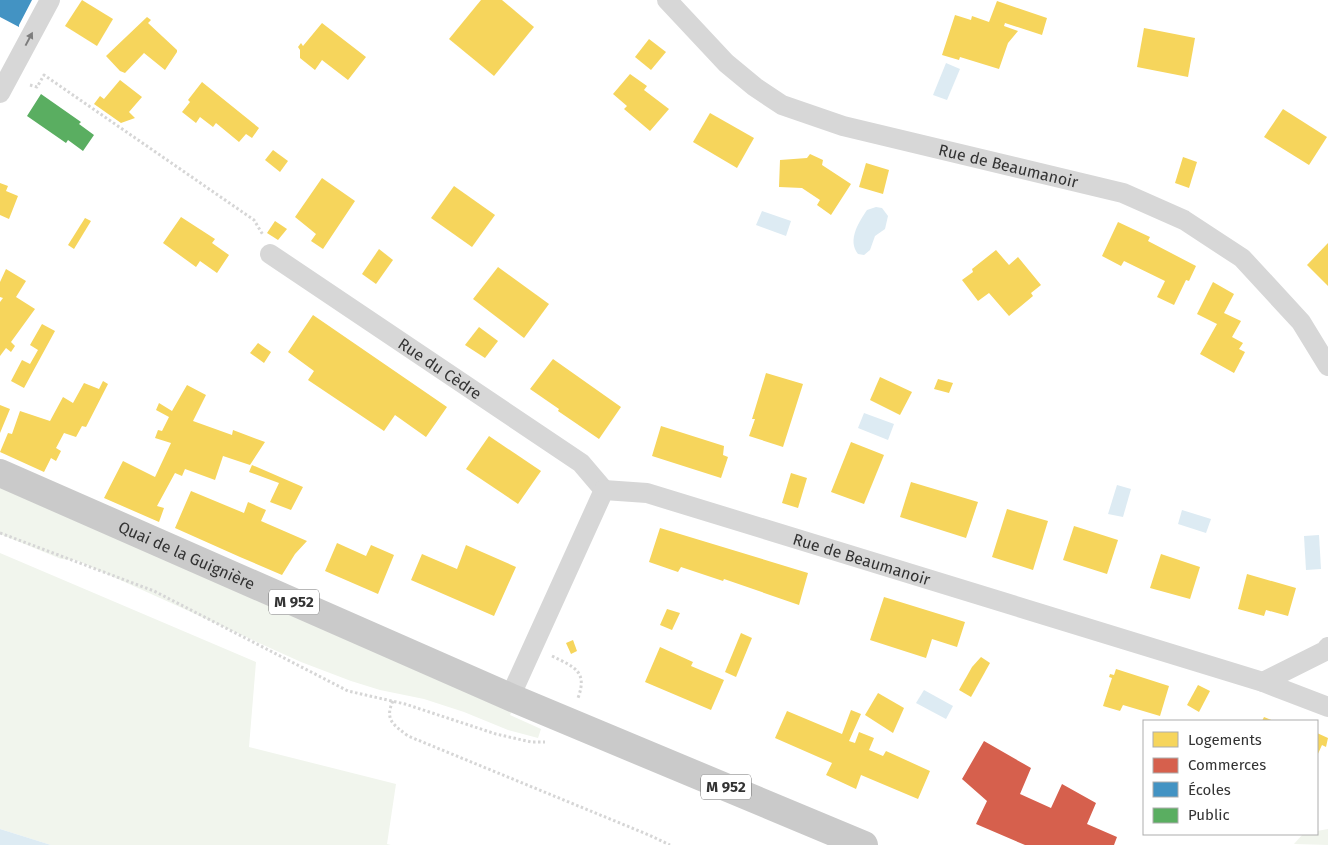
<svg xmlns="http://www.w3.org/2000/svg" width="1328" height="845" font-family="'Fira Sans',sans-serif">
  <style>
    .green { fill: #f1f5ed }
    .water { fill: #ddebf3 }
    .homes { fill: #f6d55c }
    .shops { fill: #d6604d }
    .schools { fill: #4393c3 }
    .public { fill: #5aae61 }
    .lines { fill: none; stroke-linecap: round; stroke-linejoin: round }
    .path { stroke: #d6d6d6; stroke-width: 3; stroke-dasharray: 2.5 2.5; stroke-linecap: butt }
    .minor { stroke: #d7d7d7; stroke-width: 20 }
    .primary { stroke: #cacaca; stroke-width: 28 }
    .oneway { fill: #7d7d7d }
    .labels { text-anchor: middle; stroke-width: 5; stroke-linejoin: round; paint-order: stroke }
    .shield { fill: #fff; stroke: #707070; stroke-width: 1 }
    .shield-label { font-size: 15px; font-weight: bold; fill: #333 }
    .street-label { font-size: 16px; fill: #333; stroke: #fff }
  </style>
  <rect width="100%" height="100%" fill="#fff"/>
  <g class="green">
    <polygon points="0,485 513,709 510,715 541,729 538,738 508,730 464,712 424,699 380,690 351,681 301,662 76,560 61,559 0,534"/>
    <polygon points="0,553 256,662 249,747 396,784 387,844 391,845 51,845 0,829"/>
    <polygon points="1328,829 1328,845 1294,844 1303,834 1317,834 1317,831"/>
  </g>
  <g class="water">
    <polygon points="946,63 960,69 947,100 933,95"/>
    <path d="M 876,207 L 882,208 L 888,216 L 885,229 L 875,236 L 870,250 L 864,255 L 858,254 C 847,240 859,222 867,210 Z"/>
    <polygon points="762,211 791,221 786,236 756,225"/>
    <polygon points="864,413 894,424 888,440 858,428"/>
    <polygon points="1117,485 1131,489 1123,517 1108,514"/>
    <polygon points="1182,510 1211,519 1206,533 1178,524"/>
    <polygon points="1319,535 1321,569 1306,570 1304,536"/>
    <polygon points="924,690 953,706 946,719 916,703"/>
    <polygon points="0,829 51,845 0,845"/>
  </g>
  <g class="homes">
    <polygon points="82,0 113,19 97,46 65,26"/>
    <polygon points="481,0 502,0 534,27 494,76 449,39"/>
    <polygon points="997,1 1047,18 1042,35 1005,23 1004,26 1018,31 1008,43 999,69 960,57 959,60 942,55 955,15 971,20 972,16 989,22"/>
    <polygon points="147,17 151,20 148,23 177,50 177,52 165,70 144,53 125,73 120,71 106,56"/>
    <polygon points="322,23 366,57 348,80 322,60 315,70 300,58 300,50 298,47 301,43 303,46"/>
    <polygon points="1144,28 1195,38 1188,77 1137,67"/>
    <polygon points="649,39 666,52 651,70 635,57"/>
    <polygon points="630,74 647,86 644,90 669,109 650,131 624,109 627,106 613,94"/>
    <polygon points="120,80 142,97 129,112 135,118 121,123 94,104 100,96 104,99"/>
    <polygon points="202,82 259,128 252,138 246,134 239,142 216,123 213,127 200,117 196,123 182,112 190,102 188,100"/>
    <polygon points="1283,109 1327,137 1309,165 1264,137"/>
    <polygon points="710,113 754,138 737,168 693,142"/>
    <polygon points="273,150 288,161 280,172 265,160"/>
    <polygon points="810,154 823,160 822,165 851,184 831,215 817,205 820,200 802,188 779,187 780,160 807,158"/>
    <polygon points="1183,157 1197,162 1189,188 1175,183"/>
    <polygon points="866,163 889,170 883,194 859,187"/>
    <polygon points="322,178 355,201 323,249 311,241 316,234 295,217"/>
    <polygon points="0,183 8,186 6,191 18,196 9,219 0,215"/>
    <polygon points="454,186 495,215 472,247 431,218"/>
    <polygon points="181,217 215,239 212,243 229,255 217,273 200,261 196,267 163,243"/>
    <polygon points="85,218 91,221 74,249 68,245"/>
    <polygon points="275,221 287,229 278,240 267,233"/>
    <polygon points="1118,222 1150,237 1148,241 1196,266 1189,281 1186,280 1174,305 1157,297 1165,281 1124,261 1121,266 1102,256"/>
    <polygon points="1328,243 1328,286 1307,265"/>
    <polygon points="379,249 393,260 376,284 362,274"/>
    <polygon points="996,250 1009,265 1018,257 1041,285 1031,293 1033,296 1009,316 989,293 978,301 962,280 973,272 972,269"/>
    <polygon points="498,267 549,304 524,338 473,299"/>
    <polygon points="6,269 26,281 16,297 35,309 11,342 15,346 11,352 6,348 0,356 0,302 3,298 0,297 0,282"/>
    <polygon points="1213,282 1234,294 1224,313 1241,321 1232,337 1243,343 1239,349 1245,352 1234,373 1200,354 1217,324 1197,314"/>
    <polygon points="313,315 447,407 426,437 395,415 384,431 308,380 314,371 288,352"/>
    <polygon points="42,324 55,331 24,388 11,381 22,360 30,364 38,350 30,345"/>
    <polygon points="479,327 498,341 485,358 465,345"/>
    <polygon points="258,343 271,352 264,363 250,353"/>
    <polygon points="553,359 621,407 599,439 558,411 559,409 530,389"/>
    <polygon points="766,373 803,384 783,447 749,436 755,419 752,419"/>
    <polygon points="880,377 912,392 900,415 870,400"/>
    <polygon points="938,379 953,383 949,393 934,389"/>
    <polygon points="103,381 108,384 86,427 82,426 76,437 64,433 56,448 61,451 56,461 51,458 44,472 0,452 8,433 12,434 20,411 50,421 63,397 73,403 84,383 99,389"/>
    <polygon points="187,385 206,395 193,421 232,435 233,430 265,442 250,465 223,456 215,480 185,469 182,476 175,473 157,506 164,508 159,522 104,498 123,461 155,477 171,443 155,438 158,430 162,431 169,417 156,410 159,403 172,411"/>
    <polygon points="0,405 10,409 0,433"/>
    <polygon points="661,426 724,446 723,455 728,457 721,478 652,456"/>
    <polygon points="489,436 541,471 518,504 466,469"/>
    <polygon points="851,442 884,455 864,504 831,492"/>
    <polygon points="252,465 303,487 291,510 270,502 279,483 249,472"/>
    <polygon points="791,473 807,478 798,508 782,503"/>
    <polygon points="911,482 978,502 966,538 900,517"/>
    <polygon points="191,491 244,513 248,502 266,510 261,521 307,541 295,554 282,575 240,557 175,528"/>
    <polygon points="1007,509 1048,521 1033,570 992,557"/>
    <polygon points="1074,526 1118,540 1107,574 1063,560"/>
    <polygon points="660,528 808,573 799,605 724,579 723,581 681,567 678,572 649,562"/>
    <polygon points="337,543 366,556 371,545 394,555 378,594 325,571"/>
    <polygon points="466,545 516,567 494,616 411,580 422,554 457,569"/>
    <polygon points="1161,554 1200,567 1190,599 1150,588"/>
    <polygon points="1247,574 1296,588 1288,616 1266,610 1264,616 1238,609"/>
    <polygon points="884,597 965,622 957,647 932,639 926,658 870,640"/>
    <polygon points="667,609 680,613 672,630 660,625"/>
    <polygon points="741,633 752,638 736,677 725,672"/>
    <polygon points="573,640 577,651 571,654 566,643"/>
    <polygon points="660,647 693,662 691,666 724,680 711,710 645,682"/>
    <polygon points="981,657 990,663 971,697 959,690 972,667"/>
    <polygon points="1116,669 1169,686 1160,716 1123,705 1120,711 1103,706 1112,678 1109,677 1110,674 1114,675"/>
    <polygon points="1198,685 1210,691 1199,712 1187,705"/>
    <polygon points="878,693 904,708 893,733 865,715"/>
    <polygon points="851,710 861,714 849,741 855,743 859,732 874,738 869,750 883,756 886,751 930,771 918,799 861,775 856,789 826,775 832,763 775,738 787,711 842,734"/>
    <polygon points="1264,717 1274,721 1262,721"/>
    <polygon points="1317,733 1328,738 1326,747 1322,745 1317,756"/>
  </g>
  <polygon class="shops" points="984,741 1031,768 1020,794 1051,808 1062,784 1096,803 1087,824 1117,837 1114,845 1025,845 976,824 987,801 962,779"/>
  <polygon class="schools" points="0,0 32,0 19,25 19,27 0,17"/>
  <polygon class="public" points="41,94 81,122 79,124 94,135 83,151 68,140 66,143 27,116"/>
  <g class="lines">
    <g class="path">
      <polyline points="30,85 37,87 44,75 254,220 263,235"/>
      <polyline points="0,533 154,591 348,691 405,704 496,734 531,742 545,742"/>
      <path d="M 552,656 C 574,667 588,671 578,698"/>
      <path d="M 393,701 C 384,720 394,725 408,736 L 649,835 L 670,845"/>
    </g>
    <g class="minor">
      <path id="s1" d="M 667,0 L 726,63 L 755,87 L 782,105 L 843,126 L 1123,193 L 1184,220 L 1242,258 L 1301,322 L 1328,366"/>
      <polyline points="0,93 50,0"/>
      <path id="s2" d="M 270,254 L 581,463 L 604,490"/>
      <polyline points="1263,682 1328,707"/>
      <path id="s3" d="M 510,697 L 604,490 L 647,493 L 1263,682 L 1325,651 L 1328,647"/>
    </g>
    <path class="primary" id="s4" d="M 0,473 L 510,697 L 864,845"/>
  </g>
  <defs><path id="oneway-solid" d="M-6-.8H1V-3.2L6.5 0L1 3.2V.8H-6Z" transform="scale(1.25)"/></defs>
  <use class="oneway" href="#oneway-solid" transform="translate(29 39) rotate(-62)"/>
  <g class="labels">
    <g class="shield">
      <rect x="269" y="589.5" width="50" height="25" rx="4"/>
      <rect x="701" y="774.5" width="50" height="25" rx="4"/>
    </g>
    <g class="shield-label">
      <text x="294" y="607">M 952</text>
      <text x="726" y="792">M 952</text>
    </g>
    <g class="street-label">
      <text dy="6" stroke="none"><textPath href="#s1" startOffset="391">Rue de Beaumanoir</textPath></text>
      <text dy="6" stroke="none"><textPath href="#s2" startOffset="205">Rue du Cèdre</textPath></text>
      <text dy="6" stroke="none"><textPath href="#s4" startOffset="204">Quai de la Guignière</textPath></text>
      <text dy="6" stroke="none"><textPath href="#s3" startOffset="495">Rue de Beaumanoir</textPath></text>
    </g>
  </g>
  <rect x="1143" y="720" width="175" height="115" fill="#ffffff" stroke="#adadad"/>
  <rect x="1153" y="732" width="25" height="15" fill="#f6d55c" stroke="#adadad"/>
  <text x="1188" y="745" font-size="15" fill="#333333">Logements</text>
  <rect x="1153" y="758" width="25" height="15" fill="#d6604d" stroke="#adadad"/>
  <text x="1188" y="770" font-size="15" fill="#333333">Commerces</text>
  <rect x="1153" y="782" width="25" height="15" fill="#4393c3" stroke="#adadad"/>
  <text x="1188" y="795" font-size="15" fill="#333333">Écoles</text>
  <rect x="1153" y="808" width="25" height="15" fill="#5aae61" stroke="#adadad"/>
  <text x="1188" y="820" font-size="15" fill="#333333">Public</text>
</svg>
